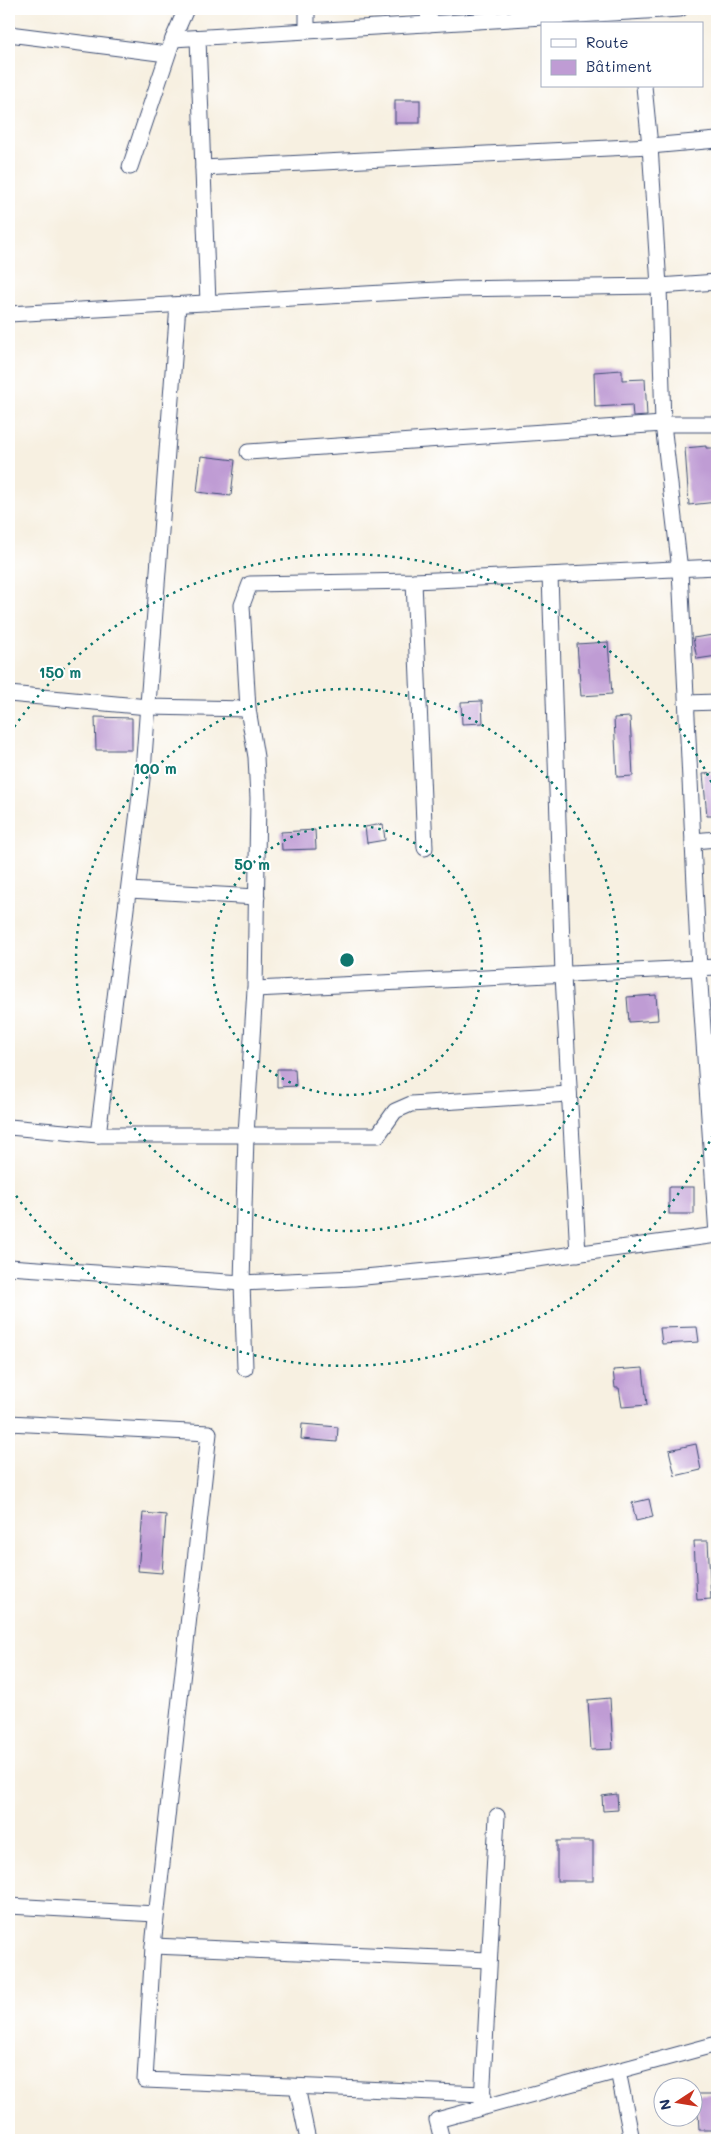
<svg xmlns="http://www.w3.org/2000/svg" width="726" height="2149" font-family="Mali,sans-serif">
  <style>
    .building { fill: #bf9cd4 }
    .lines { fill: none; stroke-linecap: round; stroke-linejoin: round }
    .minor-casing { stroke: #3c4c72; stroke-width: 17 }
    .minor { stroke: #fff; stroke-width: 15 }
    .ring { fill: none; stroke: #0f766e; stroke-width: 2.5; stroke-dasharray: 2.5 5 }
    .centre { fill: #0f766e; stroke: #fff; stroke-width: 2.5 }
    .ring-label { font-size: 15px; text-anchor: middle; font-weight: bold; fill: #0f766e; stroke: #fff; stroke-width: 4; stroke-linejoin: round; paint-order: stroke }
  </style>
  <rect width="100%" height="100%" fill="#fff"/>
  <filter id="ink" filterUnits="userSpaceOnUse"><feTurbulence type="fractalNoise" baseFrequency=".02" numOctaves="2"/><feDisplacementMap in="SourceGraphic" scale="10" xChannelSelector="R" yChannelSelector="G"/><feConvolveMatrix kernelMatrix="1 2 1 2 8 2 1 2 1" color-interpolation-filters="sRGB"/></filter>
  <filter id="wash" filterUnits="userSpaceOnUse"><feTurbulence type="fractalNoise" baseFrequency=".0096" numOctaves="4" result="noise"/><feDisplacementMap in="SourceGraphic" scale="20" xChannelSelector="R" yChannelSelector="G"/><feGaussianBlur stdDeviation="1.12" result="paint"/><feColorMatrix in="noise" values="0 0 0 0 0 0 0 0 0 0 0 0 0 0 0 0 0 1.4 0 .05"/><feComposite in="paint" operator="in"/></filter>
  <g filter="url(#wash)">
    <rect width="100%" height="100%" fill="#f7f0e1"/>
    <g id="blocks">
      <g class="building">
        <rect x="395" y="100" width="25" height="23"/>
        <polygon points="622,370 622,380 645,379 647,416 633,417 632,405 595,407 594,372"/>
        <polygon points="706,446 706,448 717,448 717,502 689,505 685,448"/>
        <polygon points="201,456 235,460 231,496 197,492"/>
        <polygon points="713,635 717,656 697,659 693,638"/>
        <polygon points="608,642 612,694 581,696 577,644"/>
        <polygon points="482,701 483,723 462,724 461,702"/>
        <polygon points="95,717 132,718 132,750 96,750"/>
        <polygon points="630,717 633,776 617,777 614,718"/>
        <polygon points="717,773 717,816 707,816 703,774"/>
        <polygon points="383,824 385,840 367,843 365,827"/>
        <polygon points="315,830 316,849 282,850 281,832"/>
        <polygon points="656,995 658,1020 629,1022 627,997"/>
        <polygon points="277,1069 295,1069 296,1086 277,1087"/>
        <rect x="669" y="1187" width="25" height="27"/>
        <polygon points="697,1327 699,1342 662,1344 660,1328"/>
        <polygon points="643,1368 647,1405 622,1407 619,1388 615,1388 613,1370"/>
        <polygon points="302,1424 338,1427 337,1442 301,1439"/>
        <polygon points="696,1444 701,1470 675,1476 669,1450"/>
        <polygon points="649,1499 653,1517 636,1521 632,1503"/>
        <polygon points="143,1513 166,1515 162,1573 138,1571"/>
        <polygon points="694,1541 708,1541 711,1599 697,1600"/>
        <polygon points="610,1698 613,1749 591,1750 588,1700"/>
        <polygon points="617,1794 618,1810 603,1811 602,1796"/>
        <rect x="557" y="1841" width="36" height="40"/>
        <polygon points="697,2094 717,2094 717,2130 699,2130"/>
      </g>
    </g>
  </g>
  <g filter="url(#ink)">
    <use href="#blocks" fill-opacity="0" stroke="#3c4c72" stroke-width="1"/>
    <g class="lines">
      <defs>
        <g id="minor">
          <polyline points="307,9 307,31"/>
          <polyline points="428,9 429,24"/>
          <polyline points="9,34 167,54"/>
          <polyline points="198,38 208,303"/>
          <polyline points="173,39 680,9"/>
          <polyline points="130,167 173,39 186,9"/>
          <polyline points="203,168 650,146 717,140"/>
          <polyline points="9,314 455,289 659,286 717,282"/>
          <polyline points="248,452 663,424 717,424"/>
          <polyline points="550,575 563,975 578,1254"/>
          <polyline points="414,581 425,848"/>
          <polyline points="9,694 148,707 248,709"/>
          <polyline points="686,703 717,702"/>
          <polyline points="693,841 717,839"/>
          <polyline points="129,890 257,897"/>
          <polyline points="255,989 717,967"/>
          <polyline points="9,1127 98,1135 378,1135 395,1111 411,1104 569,1094"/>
          <polyline points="98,1135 143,771 178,305"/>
          <polyline points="9,1267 242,1283 354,1278 492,1265 717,1235 699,969 680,570 663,424 659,286 650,146 644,86"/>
          <polyline points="245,1368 242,1283 246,1135 255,989 258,798 256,757 248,709 242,605 250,584 414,581 717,567"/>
          <polyline points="9,1423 209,1433 153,1946 145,2080 483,2094"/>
          <polyline points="9,1906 156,1914"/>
          <polyline points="153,1946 489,1960"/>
          <polyline points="618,2071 632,2140"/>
          <polyline points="297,2087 308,2140"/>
          <polyline points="482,2102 497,1816"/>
          <polyline points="442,2140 437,2120 717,2044"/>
        </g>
      </defs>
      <use href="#minor" class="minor-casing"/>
      <use href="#minor" class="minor"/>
    </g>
  </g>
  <g class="ring">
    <circle cx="347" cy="960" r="135"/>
    <circle cx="347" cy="960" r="271"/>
    <path d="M716 1128A406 406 0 0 1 10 1187M10 733A406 406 0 0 1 716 792"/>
  </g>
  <circle cx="347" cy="960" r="8" class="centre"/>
  <g class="ring-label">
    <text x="60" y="678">150 m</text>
    <text x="155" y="774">100 m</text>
    <text x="252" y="870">50 m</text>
  </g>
  <rect width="726" height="2149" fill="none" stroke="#fff" stroke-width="30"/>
  <rect x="541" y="22" width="162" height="65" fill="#ffffff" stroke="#a4acbf"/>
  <rect x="551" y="39" width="25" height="8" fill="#ffffff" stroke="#a4acbf"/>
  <text x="586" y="48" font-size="15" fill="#1b2f5e">Route</text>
  <rect x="551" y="60" width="25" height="15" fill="#bf9cd4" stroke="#a4acbf"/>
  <text x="586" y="72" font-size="15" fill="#1b2f5e">Bâtiment</text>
  <g transform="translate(678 2102) rotate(258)"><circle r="24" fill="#ffffff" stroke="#a4acbf"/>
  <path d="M0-4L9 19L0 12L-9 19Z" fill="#c8321e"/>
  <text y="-8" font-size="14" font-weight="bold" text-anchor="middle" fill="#1b2f5e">N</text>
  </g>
</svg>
